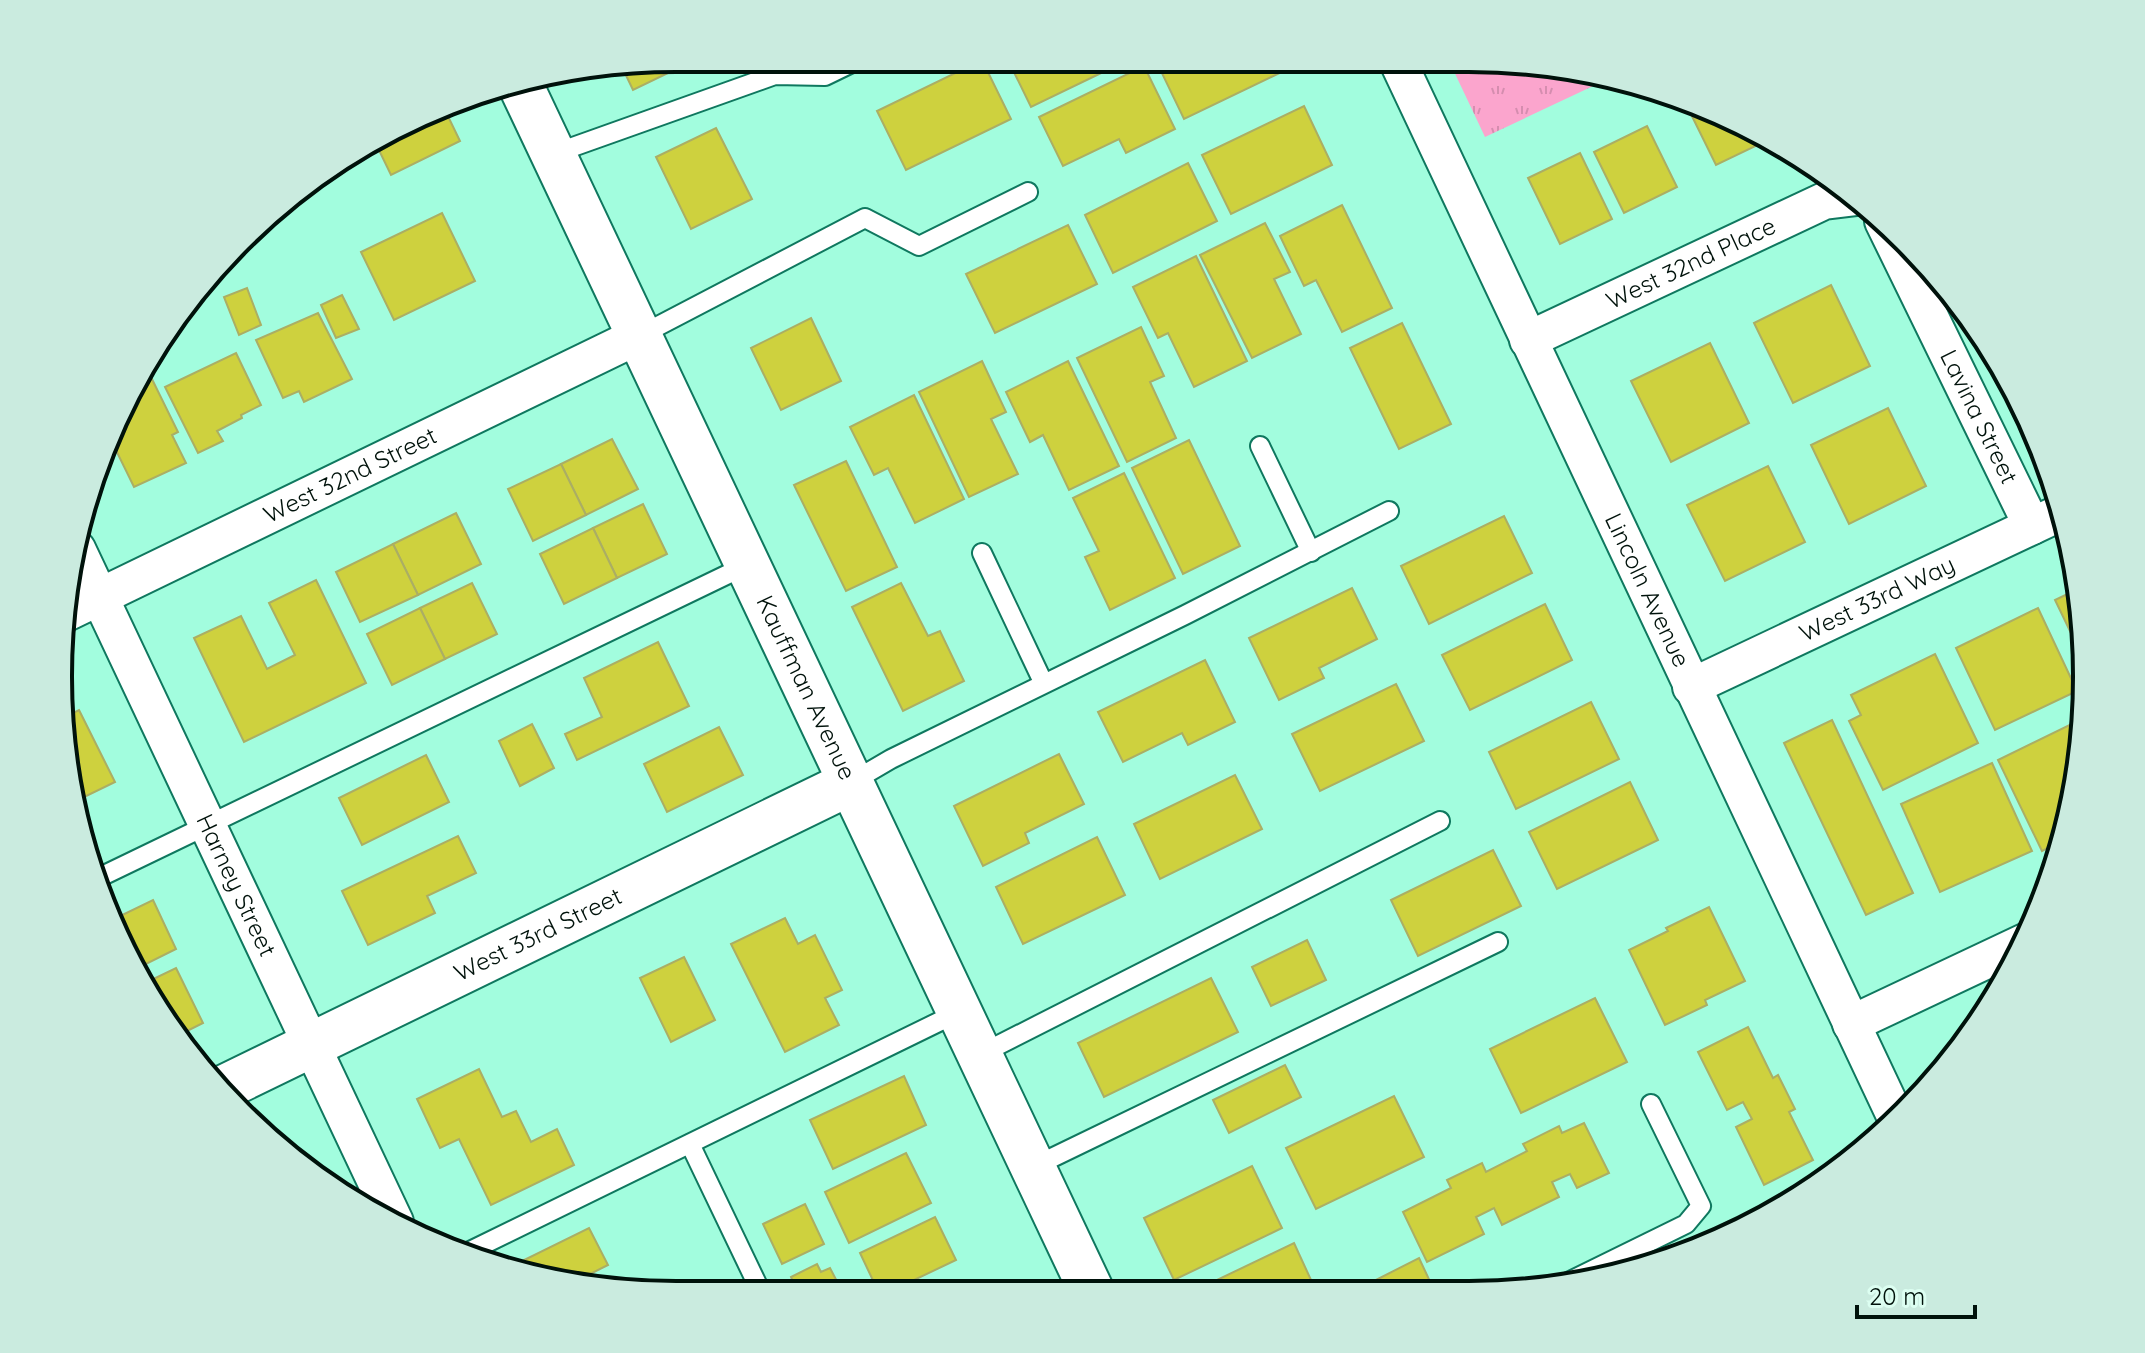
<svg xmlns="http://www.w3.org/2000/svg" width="2145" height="1353" font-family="Quicksand,sans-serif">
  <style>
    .park { fill: url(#park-tufts) }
    .building { fill: #ced13e; stroke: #abae64; stroke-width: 2 }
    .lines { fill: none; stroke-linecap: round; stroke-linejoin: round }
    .service-casing { stroke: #0f785f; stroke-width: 22 }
    .minor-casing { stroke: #0f785f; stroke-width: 40 }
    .tertiary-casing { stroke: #0f785f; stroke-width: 48 }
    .service { stroke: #fff; stroke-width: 18 }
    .minor { stroke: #fff; stroke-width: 36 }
    .tertiary { stroke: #fff; stroke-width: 44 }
    .labels { text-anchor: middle; stroke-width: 6; stroke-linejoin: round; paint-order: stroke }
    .street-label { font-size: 24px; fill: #00120b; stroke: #dcfef1 }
    .rim { fill: none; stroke: #00120b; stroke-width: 4 }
  </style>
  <defs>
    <pattern id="park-tufts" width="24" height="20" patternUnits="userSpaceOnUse" patternTransform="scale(2)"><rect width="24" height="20" fill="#fba5cd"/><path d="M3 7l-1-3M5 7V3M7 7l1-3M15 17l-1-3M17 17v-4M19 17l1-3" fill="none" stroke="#d58daf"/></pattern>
  </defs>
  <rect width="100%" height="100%" fill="#a2fdde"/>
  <polygon class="park" points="1450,63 1549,63 1608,79 1485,137"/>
  <g class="building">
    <polygon points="676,58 699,58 633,90 622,67"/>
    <polygon points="982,60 1011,119 906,170 877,111"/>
    <polygon points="1008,60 1126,61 1031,107"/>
    <polygon points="1171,61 1282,62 1286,70 1184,119 1159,67"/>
    <polygon points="1144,66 1175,129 1126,153 1119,139 1063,166 1039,117"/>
    <polygon points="1688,100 1705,105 1766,141 1716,165 1685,102"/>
    <polygon points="1304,106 1332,165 1231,214 1202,155"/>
    <polygon points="444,108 460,141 391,175 375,142"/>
    <polygon points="1647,126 1677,187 1624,213 1594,152"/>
    <polygon points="716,128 752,199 691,229 656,157"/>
    <polygon points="1580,153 1612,219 1560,244 1528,178"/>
    <polygon points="1188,163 1217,221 1113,273 1085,215"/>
    <polygon points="1342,205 1392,308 1342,332 1316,280 1304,286 1280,236"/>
    <polygon points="442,213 475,281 394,320 361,252"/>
    <polygon points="1265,223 1290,272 1274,279 1301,334 1252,358 1200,255"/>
    <polygon points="1068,225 1097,284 995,333 966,274"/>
    <polygon points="1196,256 1247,361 1194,387 1168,333 1158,338 1133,287"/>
    <polygon points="1831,285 1870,366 1793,403 1754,323"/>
    <polygon points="247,288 261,325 239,335 224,297"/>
    <polygon points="342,295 359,329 336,338 321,305"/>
    <polygon points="318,313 352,379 304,402 299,391 283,398 256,340"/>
    <polygon points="811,318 841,381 781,410 751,348"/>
    <polygon points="1402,323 1451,424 1399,449 1350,348"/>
    <polygon points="1141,327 1164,376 1150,382 1176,438 1127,462 1077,358"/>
    <polygon points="1710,343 1749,423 1671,462 1631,381"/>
    <polygon points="236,353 261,405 241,415 242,418 217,431 223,441 198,453 165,387"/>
    <polygon points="982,361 1006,412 991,419 1018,474 969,497 919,392"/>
    <polygon points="1068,361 1119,466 1069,490 1043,435 1030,442 1006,392"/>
    <polygon points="148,371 178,432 172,435 186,463 134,487 111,440"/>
    <polygon points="914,395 964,499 915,523 888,468 874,475 850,427"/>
    <polygon points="1888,408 1926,486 1849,524 1811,445"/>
    <polygon points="612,439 638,489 586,515 561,464"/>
    <polygon points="1189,440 1240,546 1183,574 1132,468"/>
    <polygon points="846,461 897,567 846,591 794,485"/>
    <polygon points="561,464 586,515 533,541 508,489"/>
    <polygon points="1768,466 1805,542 1725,581 1687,505"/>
    <polygon points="1124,473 1175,578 1110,610 1085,557 1099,551 1073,498"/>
    <polygon points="643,504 667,554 617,578 593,528"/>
    <polygon points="456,513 481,564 418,595 393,544"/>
    <polygon points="1504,516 1532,573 1429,624 1401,566"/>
    <polygon points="593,528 617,578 564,604 540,554"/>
    <polygon points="393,544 418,595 360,622 336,572"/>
    <polygon points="316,580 366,683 244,742 194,638 241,616 267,669 295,655 269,603"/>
    <polygon points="472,583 497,634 445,659 420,608"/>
    <polygon points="901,583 928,636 940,631 964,681 903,711 852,607"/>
    <polygon points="1352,588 1377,639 1319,668 1324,678 1279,700 1249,638"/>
    <polygon points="2080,588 2082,596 2084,660 2055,600"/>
    <polygon points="1545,604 1572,660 1470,710 1442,655"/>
    <polygon points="420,608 445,659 392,685 367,634"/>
    <polygon points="2038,608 2077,691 1995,730 1956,648"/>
    <polygon points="658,642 689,706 577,760 565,734 602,717 584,678"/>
    <polygon points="1935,654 1978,743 1883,790 1849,721 1861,715 1851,695"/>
    <polygon points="1205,660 1235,722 1188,745 1182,733 1123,762 1098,712"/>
    <polygon points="1396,684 1424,741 1320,791 1292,734"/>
    <polygon points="1591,702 1619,759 1516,809 1489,752"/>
    <polygon points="79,710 115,782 76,801 67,716"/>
    <polygon points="2086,717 2066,837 2042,851 1998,760"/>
    <polygon points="1832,720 1913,893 1866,915 1784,743"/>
    <polygon points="532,724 554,768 520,786 499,741"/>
    <polygon points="719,727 743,775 667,812 644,764"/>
    <polygon points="1059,754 1084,804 1025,833 1029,843 983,866 954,806"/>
    <polygon points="426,755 449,802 362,845 339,798"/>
    <polygon points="1992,763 2032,851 1940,892 1901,804"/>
    <polygon points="1235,775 1262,829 1160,879 1134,824"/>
    <polygon points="1630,782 1658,840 1557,889 1529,832"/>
    <polygon points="458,836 476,873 427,896 435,913 368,945 342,891"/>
    <polygon points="1097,837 1125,895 1023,944 996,887"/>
    <polygon points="1493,850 1521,906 1418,956 1391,900"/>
    <polygon points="153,900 176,949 138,968 116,918"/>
    <polygon points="1709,907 1745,981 1705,1000 1707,1005 1665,1025 1629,950 1668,931 1666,928"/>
    <polygon points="785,918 798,944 815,935 842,990 825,998 839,1025 785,1052 731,944"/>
    <polygon points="1307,940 1326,980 1271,1006 1252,967"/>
    <polygon points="684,957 715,1020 671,1042 640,978"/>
    <polygon points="176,968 203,1023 177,1036 162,1020 145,983"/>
    <polygon points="1211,978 1238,1032 1104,1097 1078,1043"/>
    <polygon points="1595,998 1627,1062 1521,1113 1490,1049"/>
    <polygon points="1748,1027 1773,1078 1778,1075 1795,1109 1789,1112 1813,1160 1764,1185 1736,1127 1752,1119 1743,1102 1727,1110 1698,1052"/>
    <polygon points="1285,1065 1301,1097 1229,1133 1213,1100"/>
    <polygon points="479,1069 502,1117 516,1111 531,1142 557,1129 574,1165 491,1205 459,1139 440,1148 417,1099"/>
    <polygon points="904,1076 926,1125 833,1169 810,1120"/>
    <polygon points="1394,1096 1424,1157 1316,1209 1286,1148"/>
    <polygon points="1584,1123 1609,1173 1577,1188 1570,1174 1552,1182 1559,1197 1502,1225 1494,1208 1476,1217 1484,1234 1427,1262 1403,1212 1451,1188 1447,1180 1482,1163 1486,1172 1527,1151 1523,1144 1559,1126 1562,1133"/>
    <polygon points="906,1153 931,1203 849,1243 825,1192"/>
    <polygon points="1252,1166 1282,1228 1174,1280 1144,1218"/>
    <polygon points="805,1204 824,1244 782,1264 763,1224"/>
    <polygon points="935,1217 956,1260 891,1291 878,1291 860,1253"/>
    <polygon points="589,1228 608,1265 590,1274 597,1290 518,1269 516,1264"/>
    <polygon points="1294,1243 1317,1293 1192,1292"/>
    <polygon points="1419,1258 1434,1290 1428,1293 1375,1293 1370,1283"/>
    <polygon points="817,1264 821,1272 830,1268 842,1291 797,1291 791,1277"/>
  </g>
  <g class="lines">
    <defs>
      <g id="service">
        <polyline points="553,154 775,75 825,76 860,59"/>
        <polyline points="639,336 865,218 919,246 1028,192"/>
        <polyline points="1260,446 1311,552"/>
        <polyline points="982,553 1043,682"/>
        <polyline points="850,783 891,759 1185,615 1389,511"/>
        <polyline points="98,878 747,565"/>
        <polyline points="979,1055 1440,821"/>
        <polyline points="690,1144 760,1290"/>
        <polyline points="1033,1167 1498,942"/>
        <polyline points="464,1254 959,1012"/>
        <polyline points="1562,1285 1686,1224 1701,1206 1651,1104"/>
      </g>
      <g id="minor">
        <path id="s1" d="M 1398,62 L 1897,1120"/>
        <path id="s2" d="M 1883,221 L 2032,526"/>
        <path id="s3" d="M 1528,340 L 1824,201 L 1857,197"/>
        <path id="s4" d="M 77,549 L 395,1222"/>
        <path id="s5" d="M 64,614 L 638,336"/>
        <path id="s6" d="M 1691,687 L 2062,512"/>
        <polyline points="1851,1024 2027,941"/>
      </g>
      <g id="tertiary">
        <path id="s7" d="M 520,84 L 1092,1292"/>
        <path id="s8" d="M 225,1087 L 850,783"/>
      </g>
    </defs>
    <use href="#service" class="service-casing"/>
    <use href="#minor" class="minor-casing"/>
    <use href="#tertiary" class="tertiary-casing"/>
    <use href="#service" class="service"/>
    <use href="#minor" class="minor"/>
    <use href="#tertiary" class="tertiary"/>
  </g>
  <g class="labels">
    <g class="street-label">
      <text dy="8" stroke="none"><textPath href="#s3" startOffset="180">West 32nd Place</textPath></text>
      <text dy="8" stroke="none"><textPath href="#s2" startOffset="218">Lavina Street</textPath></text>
      <text dy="8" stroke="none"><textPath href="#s5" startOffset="318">West 32nd Street</textPath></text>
      <text dy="8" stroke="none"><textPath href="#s1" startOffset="584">Lincoln Avenue</textPath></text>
      <text dy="8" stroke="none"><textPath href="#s6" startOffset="206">West 33rd Way</textPath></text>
      <text dy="8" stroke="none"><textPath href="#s7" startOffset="668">Kauffman Avenue</textPath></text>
      <text dy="8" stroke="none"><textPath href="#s4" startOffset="372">Harney Street</textPath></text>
      <text dy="8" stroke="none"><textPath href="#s8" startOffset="348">West 33rd Street</textPath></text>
    </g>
  </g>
  <path d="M0 0H2145V1353H0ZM676 72H1469A604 604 0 0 1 2073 676V677A604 604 0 0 1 1469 1281H676A604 604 0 0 1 72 677V676A604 604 0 0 1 676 72Z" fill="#caebdf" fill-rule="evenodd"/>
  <path class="rim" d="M676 72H1469A604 604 0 0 1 2073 676V677A604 604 0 0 1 1469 1281H676A604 604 0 0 1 72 677V676A604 604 0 0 1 676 72Z"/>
  <path d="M1857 1305v12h118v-12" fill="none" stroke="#00120b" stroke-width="4"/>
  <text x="1869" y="1305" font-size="24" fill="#00120b" stroke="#dcfef1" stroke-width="6" paint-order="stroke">20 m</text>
</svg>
